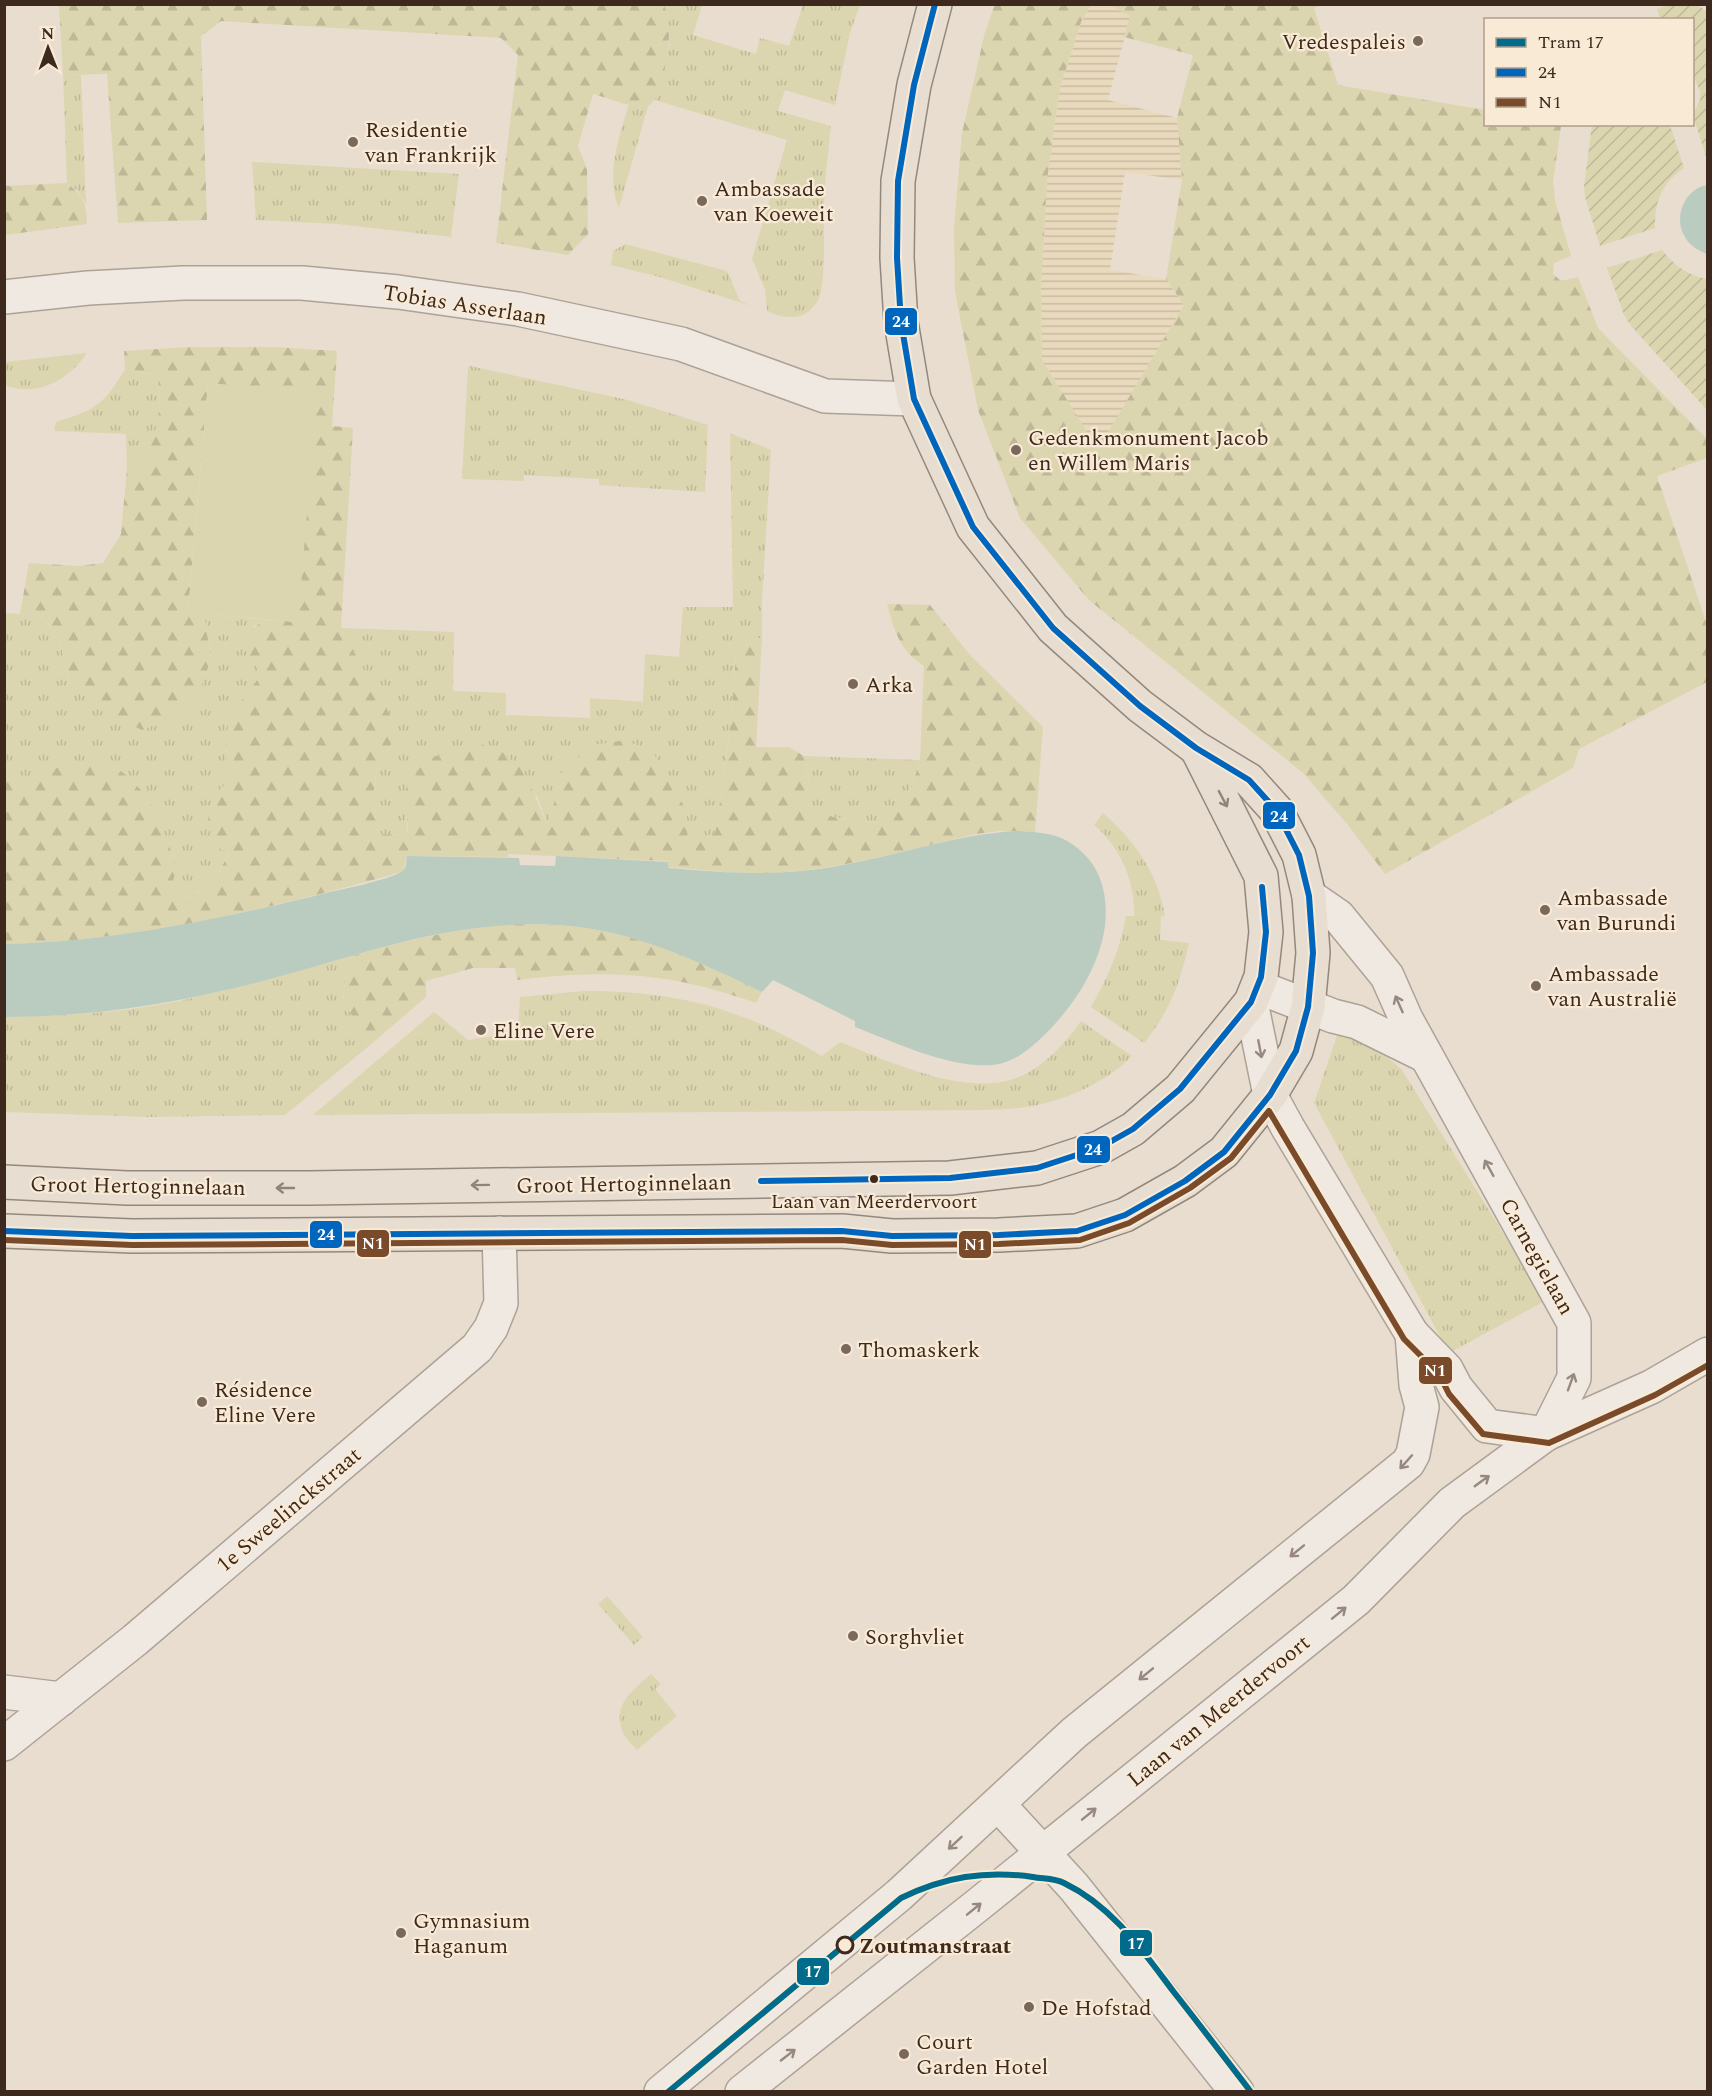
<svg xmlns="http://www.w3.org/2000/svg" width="1712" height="2096" font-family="Spectral,serif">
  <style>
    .farmland { fill: url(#farmland-rules) }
    .grass { fill: url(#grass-tufts) }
    .forest { fill: url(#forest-firs) }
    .park { fill: #dcd6b0 }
    .garden { fill: url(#garden-furrows) }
    .water { fill: #baccbf }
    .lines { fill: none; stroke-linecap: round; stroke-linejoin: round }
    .minor-casing { stroke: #ada297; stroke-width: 36 }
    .major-casing { stroke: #93887e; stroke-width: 36 }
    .minor { stroke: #f0e9e1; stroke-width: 33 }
    .major { stroke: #e7ded1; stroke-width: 33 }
    .bus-1-casing { stroke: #f9ead5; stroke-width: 10 }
    .bus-2-casing { stroke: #f9ead5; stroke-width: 10 }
    .bus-1 { stroke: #0065bd; stroke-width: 6 }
    .bus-2 { stroke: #7a4b2a; stroke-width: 6 }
    .tram-1-casing { stroke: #f9ead5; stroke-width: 10 }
    .tram-1 { stroke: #006b8b; stroke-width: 6 }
    .oneway { stroke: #928478 }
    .oneway2 { stroke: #978980 }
    .poi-dot { fill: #7a685c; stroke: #f9ead5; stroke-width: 2 }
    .bus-dot { fill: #3e291e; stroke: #f9ead5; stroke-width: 2 }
    .stop-dot { fill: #f9ead5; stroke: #3e291e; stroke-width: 3 }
    .labels { text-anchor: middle; stroke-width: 4.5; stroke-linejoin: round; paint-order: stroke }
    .bus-label { font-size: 20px; fill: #3e291e; stroke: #f9ead5 }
    .poi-label { font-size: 22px; fill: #3e291e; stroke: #f9ead5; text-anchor: start }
    .street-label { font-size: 22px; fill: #3e291e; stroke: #f9ead5 }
    .stop-label { font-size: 22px; font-weight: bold; fill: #3e291e; stroke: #f9ead5; text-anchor: start }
    .line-badge { stroke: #f9ead5; stroke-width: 2 }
    .badge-label { font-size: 16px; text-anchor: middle; font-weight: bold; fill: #fff }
  </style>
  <defs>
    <pattern id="farmland-rules" width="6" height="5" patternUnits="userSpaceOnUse" patternTransform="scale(1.5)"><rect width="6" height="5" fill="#e9dabe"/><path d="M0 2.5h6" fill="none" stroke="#c9bba3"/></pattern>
    <pattern id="grass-tufts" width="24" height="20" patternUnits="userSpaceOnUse" patternTransform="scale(1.5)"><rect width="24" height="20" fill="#dcd6b0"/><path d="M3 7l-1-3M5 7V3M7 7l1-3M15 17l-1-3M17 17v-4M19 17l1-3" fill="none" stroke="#beb897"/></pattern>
    <pattern id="forest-firs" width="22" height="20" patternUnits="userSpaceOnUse" patternTransform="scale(1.5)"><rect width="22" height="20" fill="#dcd6b0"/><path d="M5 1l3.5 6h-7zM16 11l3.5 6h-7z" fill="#beb897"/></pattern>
    <pattern id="garden-furrows" width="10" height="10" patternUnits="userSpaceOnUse" patternTransform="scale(1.5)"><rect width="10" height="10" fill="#dcd6b0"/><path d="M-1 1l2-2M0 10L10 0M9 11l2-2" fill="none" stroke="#beb897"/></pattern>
  </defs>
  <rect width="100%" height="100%" fill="#e8ddce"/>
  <polygon class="farmland" points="1091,5 1110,5 1130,16 1108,100 1177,118 1182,180 1125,172 1110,270 1166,279 1184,305 1098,450 1042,360 1041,290 1047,180 1060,88 1081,22"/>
  <g class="grass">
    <path d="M 664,5 L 702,5 L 693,35 L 756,54 L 760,38 L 789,46 L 803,5 L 860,5 L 850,33 L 835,105 L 785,90 L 778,111 L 831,126 C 828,152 825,178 824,204 C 823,226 827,283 818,300 C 808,321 785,320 767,311 L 765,289 L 752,259 L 787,140 L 655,100 C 665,71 676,34 664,5 Z"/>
    <polygon points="63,75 81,75 86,204 77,190 67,183"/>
    <path d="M 629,104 L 640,107 L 648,106 L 619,208 C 605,175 619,137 629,104 Z"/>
    <polygon points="252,162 459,174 451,237 337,224 256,220"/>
    <polygon points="625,244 727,271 740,301 752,306 656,276 611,265 613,251"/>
    <path d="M 87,353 C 69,380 36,398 5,385 L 5,362 Z"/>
    <polygon points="470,366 628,400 708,425 705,492 599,485 599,479 524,475 524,481 462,479 468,367"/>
    <path d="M 125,369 L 158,376 L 160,406 L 154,438 L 144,461 L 127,469 L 126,434 L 54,431 L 56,422 C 95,410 104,405 125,369 Z"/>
    <path d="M 730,433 L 771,450 L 762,601 L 762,637 L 736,652 C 733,713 725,773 715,833 L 688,844 L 686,811 L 553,807 L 547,824 L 537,796 L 406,817 L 408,835 L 378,834 L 373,800 L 376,773 L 392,743 L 386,706 L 370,681 L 341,628 L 454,632 L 453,691 L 506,693 L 506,715 L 590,718 L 590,698 L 643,702 L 645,654 L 679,657 L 683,607 L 733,607 Z"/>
    <polygon points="5,613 39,615 58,634 70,684 211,659 204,614 268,620 254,626 247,654 259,664 258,680 226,733 228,784 213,796 230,852 217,874 189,899 171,890 175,868 56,769 25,778 5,779"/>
    <polygon points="804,756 920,760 912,786 894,813 877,823 833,817 809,806 805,797 809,780"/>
    <path d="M 1103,813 C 1135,841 1158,873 1165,916 L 1161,916 L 1160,940 L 1189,943 C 1180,983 1170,1011 1144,1043 L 1091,1007 C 1108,977 1120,950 1126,916 L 1134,916 C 1135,881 1121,848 1094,825 Z"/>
    <path d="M 348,957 L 343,1000 L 369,1046 L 285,1115 L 148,1117 L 5,1112 L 4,1017 C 61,1016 118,1013 174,1002 C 233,990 291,973 348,957 Z"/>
    <path d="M 584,991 C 678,991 741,1008 822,1056 L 840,1042 C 888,1061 971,1100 1021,1076 C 1046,1065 1065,1043 1081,1021 L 1132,1056 C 1106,1083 1062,1102 1026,1107 C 1012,1109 997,1109 983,1110 L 313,1115 L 434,1012 L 468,1040 L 518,1032 L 520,997 Z"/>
    <polygon points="1340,1027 1373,1044 1402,1070 1545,1301 1449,1353 1314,1103"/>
    <polygon points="607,1596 643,1637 634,1645 598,1604"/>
    <path d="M 651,1674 L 661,1684 L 655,1689 L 677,1716 L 637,1750 C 632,1744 624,1737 622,1730 C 613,1703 633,1690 651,1674 Z"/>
  </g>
  <g class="forest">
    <polygon points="995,4 1091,5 1081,22 1060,88 1047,180 1041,290 1042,360 1098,449 1184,305 1166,279 1182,180 1177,118 1193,55 1124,37 1130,16 1110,5 1323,5 1314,8 1338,85 1485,110 1486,124 1561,126 1553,182 1555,200 1571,256 1554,263 1553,274 1561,281 1578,277 1598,328 1707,439 1707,458 1657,476 1707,625 1707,682 1579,749 1573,768 1385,874 1348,825 1303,773 1089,600 1020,518 978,410 955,291 954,227 962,133 985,32"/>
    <path d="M 664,5 C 667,13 670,22 669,32 C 669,47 663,100 648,106 C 636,110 606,97 593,94 L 578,146 L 587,169 L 588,234 L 568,255 L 496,243 L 518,55 L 501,38 L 221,21 L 201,36 L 207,220 L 118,223 L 107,74 L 63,75 L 59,5 Z"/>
    <path d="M 67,183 C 84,196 86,204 87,224 L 5,235 L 5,186 Z"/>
    <path d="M 190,347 L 274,347 L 337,351 L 332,426 L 353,428 L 341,628 L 370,681 L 386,706 L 394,729 L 392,743 L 376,773 L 373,800 L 378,834 L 408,835 L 406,789 L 423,763 L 454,747 L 478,743 L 501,751 L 524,771 L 547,824 L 553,807 L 561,773 L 593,745 L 626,740 L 652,752 L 668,773 L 686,811 L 688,843 L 715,833 C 725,773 733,713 736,652 L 762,637 L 756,747 L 789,747 L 804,756 L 809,780 L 805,797 L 809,806 L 833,817 L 877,823 L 894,813 L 912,786 L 920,760 L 924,666 C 900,651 894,630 887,604 L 930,605 L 970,655 L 1043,727 L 1035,832 L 999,831 L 976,834 C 907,849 840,871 769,873 C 736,874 702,870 669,867 L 668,861 L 508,854 L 508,857 L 407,856 L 403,871 L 398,873 C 273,908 134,942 5,944 L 5,779 C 35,777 67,762 96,762 C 118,762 139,786 150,802 C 157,812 174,855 175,867 C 176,874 172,883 171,890 L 189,899 L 217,874 L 230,853 L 218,848 L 207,825 L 213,796 L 227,783 L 226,733 L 234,710 L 258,679 L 259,664 L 247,654 L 244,640 C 261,615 270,620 297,622 L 208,383 L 188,612 L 204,614 L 211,659 L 198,696 L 179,715 L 142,730 L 102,711 L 70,684 L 58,634 L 39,615 L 20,614 L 29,563 L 79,566 L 103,563 L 121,534 L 127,469 L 144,461 L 154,438 L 160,406 L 158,376 L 125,369 L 124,351 Z"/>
    <path d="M 519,924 C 539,925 559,925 579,927 C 644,935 704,964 762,992 L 756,1003 C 670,972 607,969 517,980 L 515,968 L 473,968 L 426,981 L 426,997 L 369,1046 L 343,1000 L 348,957 C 406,941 459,927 519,924 Z"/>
  </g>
  <polygon class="park" points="208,383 317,392 298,622 188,613"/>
  <g class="garden">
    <polygon points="1670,4 1698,5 1707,12 1707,160 1693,115 1700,100 1700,91 1693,76 1692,20 1660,19 1657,9"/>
    <path d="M 1592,125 L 1670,125 L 1684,168 C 1661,184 1655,201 1655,228 L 1600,246 L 1585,197 L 1584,186 Z"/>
    <path d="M 1662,250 C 1675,266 1687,275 1707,279 L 1707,410 L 1632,327 L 1624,315 L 1607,268 Z"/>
  </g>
  <g class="water">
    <path d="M 1707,185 L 1708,185 L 1707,254 C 1698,250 1690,246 1685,237 C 1673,218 1684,189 1707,185 Z"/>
    <path d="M 1017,831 C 1031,832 1048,832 1061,838 C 1078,845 1092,860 1099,876 C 1120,928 1089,987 1054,1025 C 1039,1041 1021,1059 999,1064 C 957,1072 894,1042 855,1027 L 855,1021 L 773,980 L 762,992 C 704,964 643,935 579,927 C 458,913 360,957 247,985 C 167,1005 87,1017 5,1017 L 5,944 C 113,942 226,918 330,892 C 345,889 390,879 401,872 C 407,868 406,862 407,856 L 519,858 L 520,865 L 555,866 L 556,856 L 668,862 L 669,868 C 729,873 777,877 837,866 C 898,856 955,834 1017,831 Z"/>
  </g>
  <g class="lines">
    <defs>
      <g id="minor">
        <polyline points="4,297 88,288 183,283 302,283 398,292 518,309 681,344 825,396 914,399"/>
        <polyline points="1309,896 1338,916 1387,976 1406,1019 1574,1323 1574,1378 1546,1434"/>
        <polyline points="1258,987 1333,1016 1357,1022 1426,1056"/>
        <polyline points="1251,1002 1270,1095 1288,1128 1412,1334 1446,1369 1456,1388 1487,1426 1546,1434"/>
        <polyline points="4,1692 61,1699"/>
        <polyline points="4,1744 135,1640 477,1348 491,1328 501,1303 499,1233"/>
        <polyline points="998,1804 1074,1887 1237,2092"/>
        <polyline points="661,2092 899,1895 1074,1733 1408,1463 1413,1454 1422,1407 1416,1385 1412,1334"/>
        <polyline points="742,2092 979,1904 1356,1600 1452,1503 1546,1434 1651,1387 1708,1354"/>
      </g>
      <g id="major">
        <polyline points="4,1182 127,1188 310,1188 950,1178 1037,1168 1101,1147 1133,1129 1180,1089 1251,1002 1261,977 1266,932 1261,876 1197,749"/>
        <polyline points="4,1231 132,1236 842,1231 892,1236 999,1235 1077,1231 1125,1215 1185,1181 1224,1152 1270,1095 1296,1051 1308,1007 1313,953 1309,896 1299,855 1276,810 1249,780 1196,748 1140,706 1053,628 973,527 914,399 901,322 897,258 898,181 914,85 935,4"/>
      </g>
    </defs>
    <use href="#minor" class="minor-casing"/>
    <use href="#major" class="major-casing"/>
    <use href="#minor" class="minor"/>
    <use href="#major" class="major"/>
    <defs>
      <g id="bus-1">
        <polyline points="761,1181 950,1178 1037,1168 1101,1147 1133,1129 1180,1089 1251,1002 1261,977 1266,932 1262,887"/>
        <polyline points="4,1231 132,1236 842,1231 892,1236 999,1235 1077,1231 1125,1215 1185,1181 1224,1152 1270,1095 1296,1051 1308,1007 1313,953 1309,896 1299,855 1276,810 1249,780 1196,748 1140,706 1053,628 973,527 914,399 901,322 897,258 898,181 914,85 935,4"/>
      </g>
      <polyline id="bus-2" points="4,1240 132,1245 842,1240 892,1245 999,1244 1080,1240 1129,1223 1190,1188 1231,1158 1269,1111 1404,1339 1439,1374 1449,1394 1483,1434 1549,1443 1655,1395 1708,1365"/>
    </defs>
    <use href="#bus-1" class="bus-1-casing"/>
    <use href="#bus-2" class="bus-2-casing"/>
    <use href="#bus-1" class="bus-1"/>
    <use href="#bus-2" class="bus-2"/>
    <defs>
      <path id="tram-1" d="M 668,2092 L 901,1898 C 944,1877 985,1870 1033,1877 C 1043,1879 1054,1878 1064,1883 C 1112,1906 1142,1950 1173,1991 C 1199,2024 1225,2058 1251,2092"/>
    </defs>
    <use href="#tram-1" class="tram-1-casing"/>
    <use href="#tram-1" class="tram-1"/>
  </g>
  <defs><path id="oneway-shaft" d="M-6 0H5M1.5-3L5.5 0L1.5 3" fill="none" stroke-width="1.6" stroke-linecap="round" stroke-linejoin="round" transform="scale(1.5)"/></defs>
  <g class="oneway">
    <use href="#oneway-shaft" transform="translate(1223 799) rotate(62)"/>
    <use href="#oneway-shaft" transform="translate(480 1185) rotate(179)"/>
    <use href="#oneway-shaft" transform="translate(285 1188) rotate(-180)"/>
  </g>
  <g class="oneway2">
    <use href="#oneway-shaft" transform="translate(1399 1004) rotate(-114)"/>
    <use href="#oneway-shaft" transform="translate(1260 1049) rotate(79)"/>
    <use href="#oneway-shaft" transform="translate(1489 1168) rotate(-119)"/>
    <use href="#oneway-shaft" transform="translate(1571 1382) rotate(-70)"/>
    <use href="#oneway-shaft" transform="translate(1406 1462) rotate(132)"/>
    <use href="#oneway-shaft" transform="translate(1482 1481) rotate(-36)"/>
    <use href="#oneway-shaft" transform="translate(1297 1551) rotate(141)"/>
    <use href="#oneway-shaft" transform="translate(1339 1613) rotate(-39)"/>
    <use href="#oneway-shaft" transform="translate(1146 1674) rotate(141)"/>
    <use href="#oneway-shaft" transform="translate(1089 1814) rotate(-39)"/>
    <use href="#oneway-shaft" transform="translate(955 1843) rotate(137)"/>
    <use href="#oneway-shaft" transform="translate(974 1909) rotate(-39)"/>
    <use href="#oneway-shaft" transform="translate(788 2055) rotate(-38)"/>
  </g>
  <g class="poi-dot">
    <circle cx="1418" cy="41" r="6"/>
    <circle cx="353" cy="142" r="6"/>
    <circle cx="702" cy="201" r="6"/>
    <circle cx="1016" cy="450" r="6"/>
    <circle cx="853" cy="684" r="6"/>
    <circle cx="1545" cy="910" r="6"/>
    <circle cx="1536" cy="986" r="6"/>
    <circle cx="481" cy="1030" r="6"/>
    <circle cx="846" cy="1349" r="6"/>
    <circle cx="202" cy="1402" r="6"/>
    <circle cx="853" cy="1636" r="6"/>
    <circle cx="401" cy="1933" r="6"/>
    <circle cx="1029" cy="2007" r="6"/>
    <circle cx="904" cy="2054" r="6"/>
  </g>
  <circle class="bus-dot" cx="874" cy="1179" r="5"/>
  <circle class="stop-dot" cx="845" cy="1945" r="8"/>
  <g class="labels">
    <g class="bus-label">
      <text x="874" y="1208">Laan van Meerdervoort</text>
    </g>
    <g class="poi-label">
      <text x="1406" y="49" text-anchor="end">Vredespaleis</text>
      <text x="365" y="137">Residentie<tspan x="365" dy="25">van Frankrijk</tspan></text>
      <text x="714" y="196">Ambassade<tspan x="714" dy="25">van Koeweit</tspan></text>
      <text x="1028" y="445">Gedenkmonument Jacob<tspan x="1028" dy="25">en Willem Maris</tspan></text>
      <text x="865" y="692">Arka</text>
      <text x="1557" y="905">Ambassade<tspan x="1557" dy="25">van Burundi</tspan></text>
      <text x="1548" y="981">Ambassade<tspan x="1548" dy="25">van Australië</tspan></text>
      <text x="493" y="1038">Eline Vere</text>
      <text x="858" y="1357">Thomaskerk</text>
      <text x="214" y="1397">Résidence<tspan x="214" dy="25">Eline Vere</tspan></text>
      <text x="865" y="1644">Sorghvliet</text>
      <text x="413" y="1928">Gymnasium<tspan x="413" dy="25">Haganum</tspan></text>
      <text x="1041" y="2015">De Hofstad</text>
      <text x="916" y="2049">Court<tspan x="916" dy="25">Garden Hotel</tspan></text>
    </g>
    <g class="street-label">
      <text transform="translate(465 304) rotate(9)" y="8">Tobias Asserlaan</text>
      <text transform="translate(624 1183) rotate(-1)" y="8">Groot Hertoginnelaan</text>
      <text transform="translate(138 1185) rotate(1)" y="8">Groot Hertoginnelaan</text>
      <text transform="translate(1538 1256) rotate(61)" y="8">Carnegielaan</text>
      <text transform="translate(288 1509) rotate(-40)" y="8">1e Sweelinckstraat</text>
      <text transform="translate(1218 1710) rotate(-39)" y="8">Laan van Meerdervoort</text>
    </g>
    <g class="stop-label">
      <text x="859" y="1953">Zoutmanstraat</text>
    </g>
  </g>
  <g class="line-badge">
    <rect x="884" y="307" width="34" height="29" rx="6" fill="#0065bd"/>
    <rect x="1262" y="801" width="34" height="29" rx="6" fill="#0065bd"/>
    <rect x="1076" y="1135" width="35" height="29" rx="6" fill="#0065bd"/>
    <rect x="309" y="1220" width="34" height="29" rx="6" fill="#0065bd"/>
    <rect x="356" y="1229" width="34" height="29" rx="6" fill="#7a4b2a"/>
    <rect x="958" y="1230" width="34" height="29" rx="6" fill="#7a4b2a"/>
    <rect x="1418" y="1356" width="35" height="29" rx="6" fill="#7a4b2a"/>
    <rect x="1119" y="1929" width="34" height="28" rx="6" fill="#006b8b"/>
    <rect x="796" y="1957" width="34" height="29" rx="6" fill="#006b8b"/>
  </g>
  <g class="badge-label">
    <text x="901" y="327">24</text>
    <text x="1279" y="822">24</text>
    <text x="1093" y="1155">24</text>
    <text x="326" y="1240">24</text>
    <text x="373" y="1249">N1</text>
    <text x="975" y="1250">N1</text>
    <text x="1435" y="1376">N1</text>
    <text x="1136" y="1949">17</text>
    <text x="813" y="1977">17</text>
  </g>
  <rect width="1712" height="2096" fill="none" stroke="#3e291e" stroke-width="12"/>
  <rect x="1484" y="18" width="210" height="108" fill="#f9ead5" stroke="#ae9d8c" stroke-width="1.5"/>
  <rect x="1496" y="38" width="30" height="9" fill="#006b8b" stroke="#ae9d8c" stroke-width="1.5"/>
  <text x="1538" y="48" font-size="18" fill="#3e291e">Tram 17</text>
  <rect x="1496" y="68" width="30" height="9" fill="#0065bd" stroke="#ae9d8c" stroke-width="1.5"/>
  <text x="1538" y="78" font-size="18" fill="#3e291e">24</text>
  <rect x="1496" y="98" width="30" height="9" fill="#7a4b2a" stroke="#ae9d8c" stroke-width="1.5"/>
  <text x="1538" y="108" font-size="18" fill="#3e291e">N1</text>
  <g transform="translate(48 48) rotate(359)" stroke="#f9ead5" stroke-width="4.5" paint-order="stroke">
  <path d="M0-4.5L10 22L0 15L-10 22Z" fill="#3e291e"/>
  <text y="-9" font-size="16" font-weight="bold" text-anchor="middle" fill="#3e291e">N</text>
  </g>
</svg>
